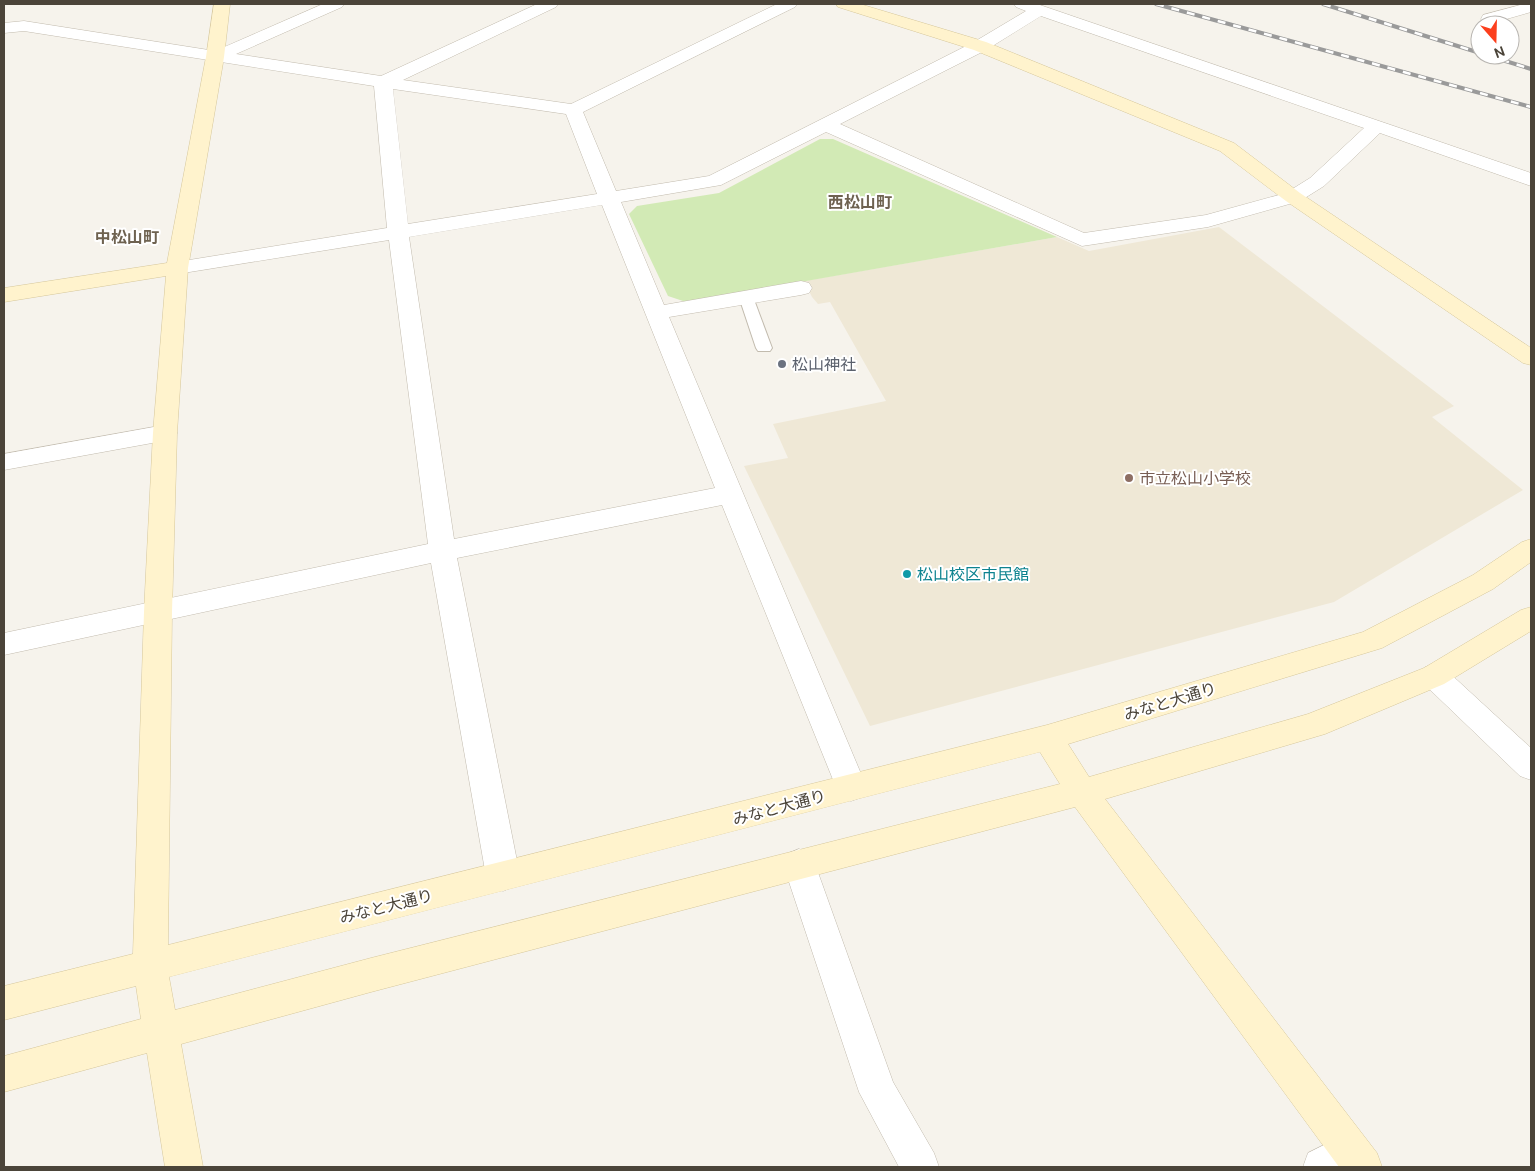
<svg xmlns="http://www.w3.org/2000/svg" width="1535" height="1171" font-family="Ubuntu,'Noto Sans JP',sans-serif">
  <style>
    .education { fill: #efe8d6 }
    .green { fill: #d2eab5 }
    .lines { fill: none; stroke-linecap: round; stroke-linejoin: round }
    .lane-casing { stroke: #c2bbae; stroke-width: 2 }
    .street-casing { stroke: #c2bbae; stroke-width: 1 }
    .secondary-casing { stroke: #d6c79b; stroke-width: 1 }
    .lane { fill: #fff; fill-rule: evenodd }
    .street { fill: #fff; fill-rule: evenodd }
    .secondary { fill: #fff3cd; fill-rule: evenodd }
    .rail-casing { stroke: #9a9a9a; stroke-width: 4 }
    .rail { stroke: #fff; stroke-width: 2.5; stroke-dasharray: 8; stroke-linecap: butt }
    .worship-dot { fill: #6b7280; stroke: #fff; stroke-width: 2 }
    .education-dot { fill: #8d6e63; stroke: #fff; stroke-width: 2 }
    .culture-dot { fill: #0f9aa8; stroke: #fff; stroke-width: 2 }
    .labels { text-anchor: middle; stroke-width: 4; stroke-linejoin: round; paint-order: stroke }
    .far-quarter-label { font-size: 16px; font-weight: bold; fill: #6e6250; stroke: #fff }
    .worship-label { font-size: 16px; fill: #5b616d; stroke: #fff; text-anchor: start }
    .education-label { font-size: 16px; fill: #785e54; stroke: #fff; text-anchor: start }
    .culture-label { font-size: 16px; fill: #0d838f; stroke: #fff; text-anchor: start }
    .street-label { font-size: 16px; fill: #4b4439; stroke: #fff }
  </style>
  <rect width="100%" height="100%" fill="#f6f3ec"/>
  <polygon class="education" points="1219,227 1454,406 1432,417 1523,490 1334,602 870,726 744,466 788,458 773,424 886,401 830,302 818,304 812,297 804,281 1057,237 1089,251"/>
  <polygon class="green" points="820,139 833,139 1057,237 686,302 668,296 629,214 637,206 719,193"/>
  <g class="lines">
    <defs>
      <polygon id="lane" points="746,293 751,294 753,297 772,348 770,351 758,351 756,348 739,297 741,294"/>
      <g id="street">
        <path d="M 323,4 L 344,4 L 342,7 L 236,54 L 381,76 L 537,4 L 558,4 L 556,7 L 403,80 L 571,104 L 777,4 L 797,4 L 795,7 L 583,112 L 616,191 L 709,176 L 974,42 L 1026,11 L 1016,7 L 1014,4 L 1037,4 L 1531,173 L 1531,186 L 1380,133 L 1324,186 L 1300,201 L 1208,227 L 1082,246 L 826,132 L 721,185 L 621,202 L 664,305 L 801,281 L 809,283 L 812,288 L 809,293 L 801,295 L 669,317 L 867,788 L 862,797 L 851,801 L 840,797 L 722,505 L 457,558 L 520,876 L 515,886 L 503,891 L 491,886 L 486,876 L 431,563 L 4,655 L 4,633 L 428,544 L 389,240 L 177,274 L 169,273 L 166,268 L 169,263 L 177,262 L 387,228 L 374,86 L 24,31 L 4,33 L 4,23 L 24,21 L 215,51 ZM 1041,16 L 1364,128 L 1310,178 L 1286,193 L 1206,215 L 1084,233 L 840,124 L 986,50 ZM 393,89 L 566,114 L 597,194 L 408,224 ZM 602,205 L 715,488 L 454,539 L 409,237 Z"/>
        <polygon points="1524,4 1531,4 1531,12 1489,24 1483,23 1481,19 1483,15"/>
        <polygon points="165,425 174,427 177,433 174,439 4,470 4,454"/>
        <polygon points="1434,664 1444,668 1531,748 1531,780 1520,776 1424,684 1419,676 1424,668"/>
        <polygon points="799,849 811,854 815,864 893,1082 934,1153 939,1167 899,1167 859,1092 783,864 787,854"/>
        <polygon points="1350,1132 1364,1137 1369,1151 1364,1165 1359,1167 1303,1167 1308,1153"/>
      </g>
      <g id="secondary">
        <path d="M 214,4 L 230,4 L 224,57 L 188,268 L 177,433 L 172,612 L 168,945 L 1047,725 L 1363,632 L 1473,575 L 1522,542 L 1531,539 L 1531,562 L 1493,589 L 1382,648 L 1068,744 L 1089,777 L 1308,714 L 1424,668 L 1521,610 L 1531,607 L 1531,631 L 1444,684 L 1325,734 L 1105,799 L 1377,1153 L 1382,1167 L 1339,1167 L 1075,807 L 371,992 L 181,1044 L 203,1167 L 165,1167 L 147,1053 L 4,1092 L 4,1056 L 141,1019 L 136,986 L 4,1020 L 4,986 L 133,954 L 144,612 L 153,433 L 166,276 L 4,302 L 4,288 L 167,263 L 206,57 ZM 1040,752 L 1060,784 L 371,958 L 175,1010 L 169,977 Z"/>
        <polygon points="836,4 860,4 986,42 1234,143 1300,193 1531,348 1531,365 1523,363 1286,201 1220,151 974,50 838,7"/>
      </g>
    </defs>
    <use href="#lane" class="lane-casing"/>
    <use href="#street" class="street-casing"/>
    <use href="#secondary" class="secondary-casing"/>
    <use href="#lane" class="lane"/>
    <use href="#street" class="street"/>
    <use href="#secondary" class="secondary"/>
    <defs>
      <g id="rail">
        <polyline points="1156,4 1531,107"/>
        <polyline points="1323,4 1480,53"/>
        <polyline points="1486,55 1531,69"/>
      </g>
    </defs>
    <use href="#rail" class="rail-casing"/>
    <use href="#rail" class="rail"/>
  </g>
  <circle class="worship-dot" cx="782" cy="364" r="5"/>
  <circle class="education-dot" cx="1129" cy="478" r="5"/>
  <circle class="culture-dot" cx="907" cy="574" r="5"/>
  <g class="labels">
    <g class="far-quarter-label">
      <text x="860" y="208">西松山町</text>
      <text x="127" y="243">中松山町</text>
    </g>
    <g class="worship-label">
      <text x="792" y="370">松山神社</text>
    </g>
    <g class="education-label">
      <text x="1139" y="484">市立松山小学校</text>
    </g>
    <g class="culture-label">
      <text x="917" y="580">松山校区市民館</text>
    </g>
    <g class="street-label">
      <text transform="translate(1170 701) rotate(-17)" y="6">みなと大通り</text>
      <text transform="translate(779 807) rotate(-15)" y="6">みなと大通り</text>
      <text transform="translate(386 906) rotate(-14)" y="6">みなと大通り</text>
    </g>
  </g>
  <rect width="1535" height="1171" fill="none" stroke="#4b4439" stroke-width="10"/>
  <g transform="translate(1495 40) rotate(160)"><circle r="24" fill="#ffffff" stroke="#b7b4b0"/>
  <path d="M0-4L9 19L0 12L-9 19Z" fill="#fc3f1d"/>
  <text y="-8" font-size="14" font-weight="bold" text-anchor="middle" fill="#4b4439">N</text>
  </g>
</svg>
